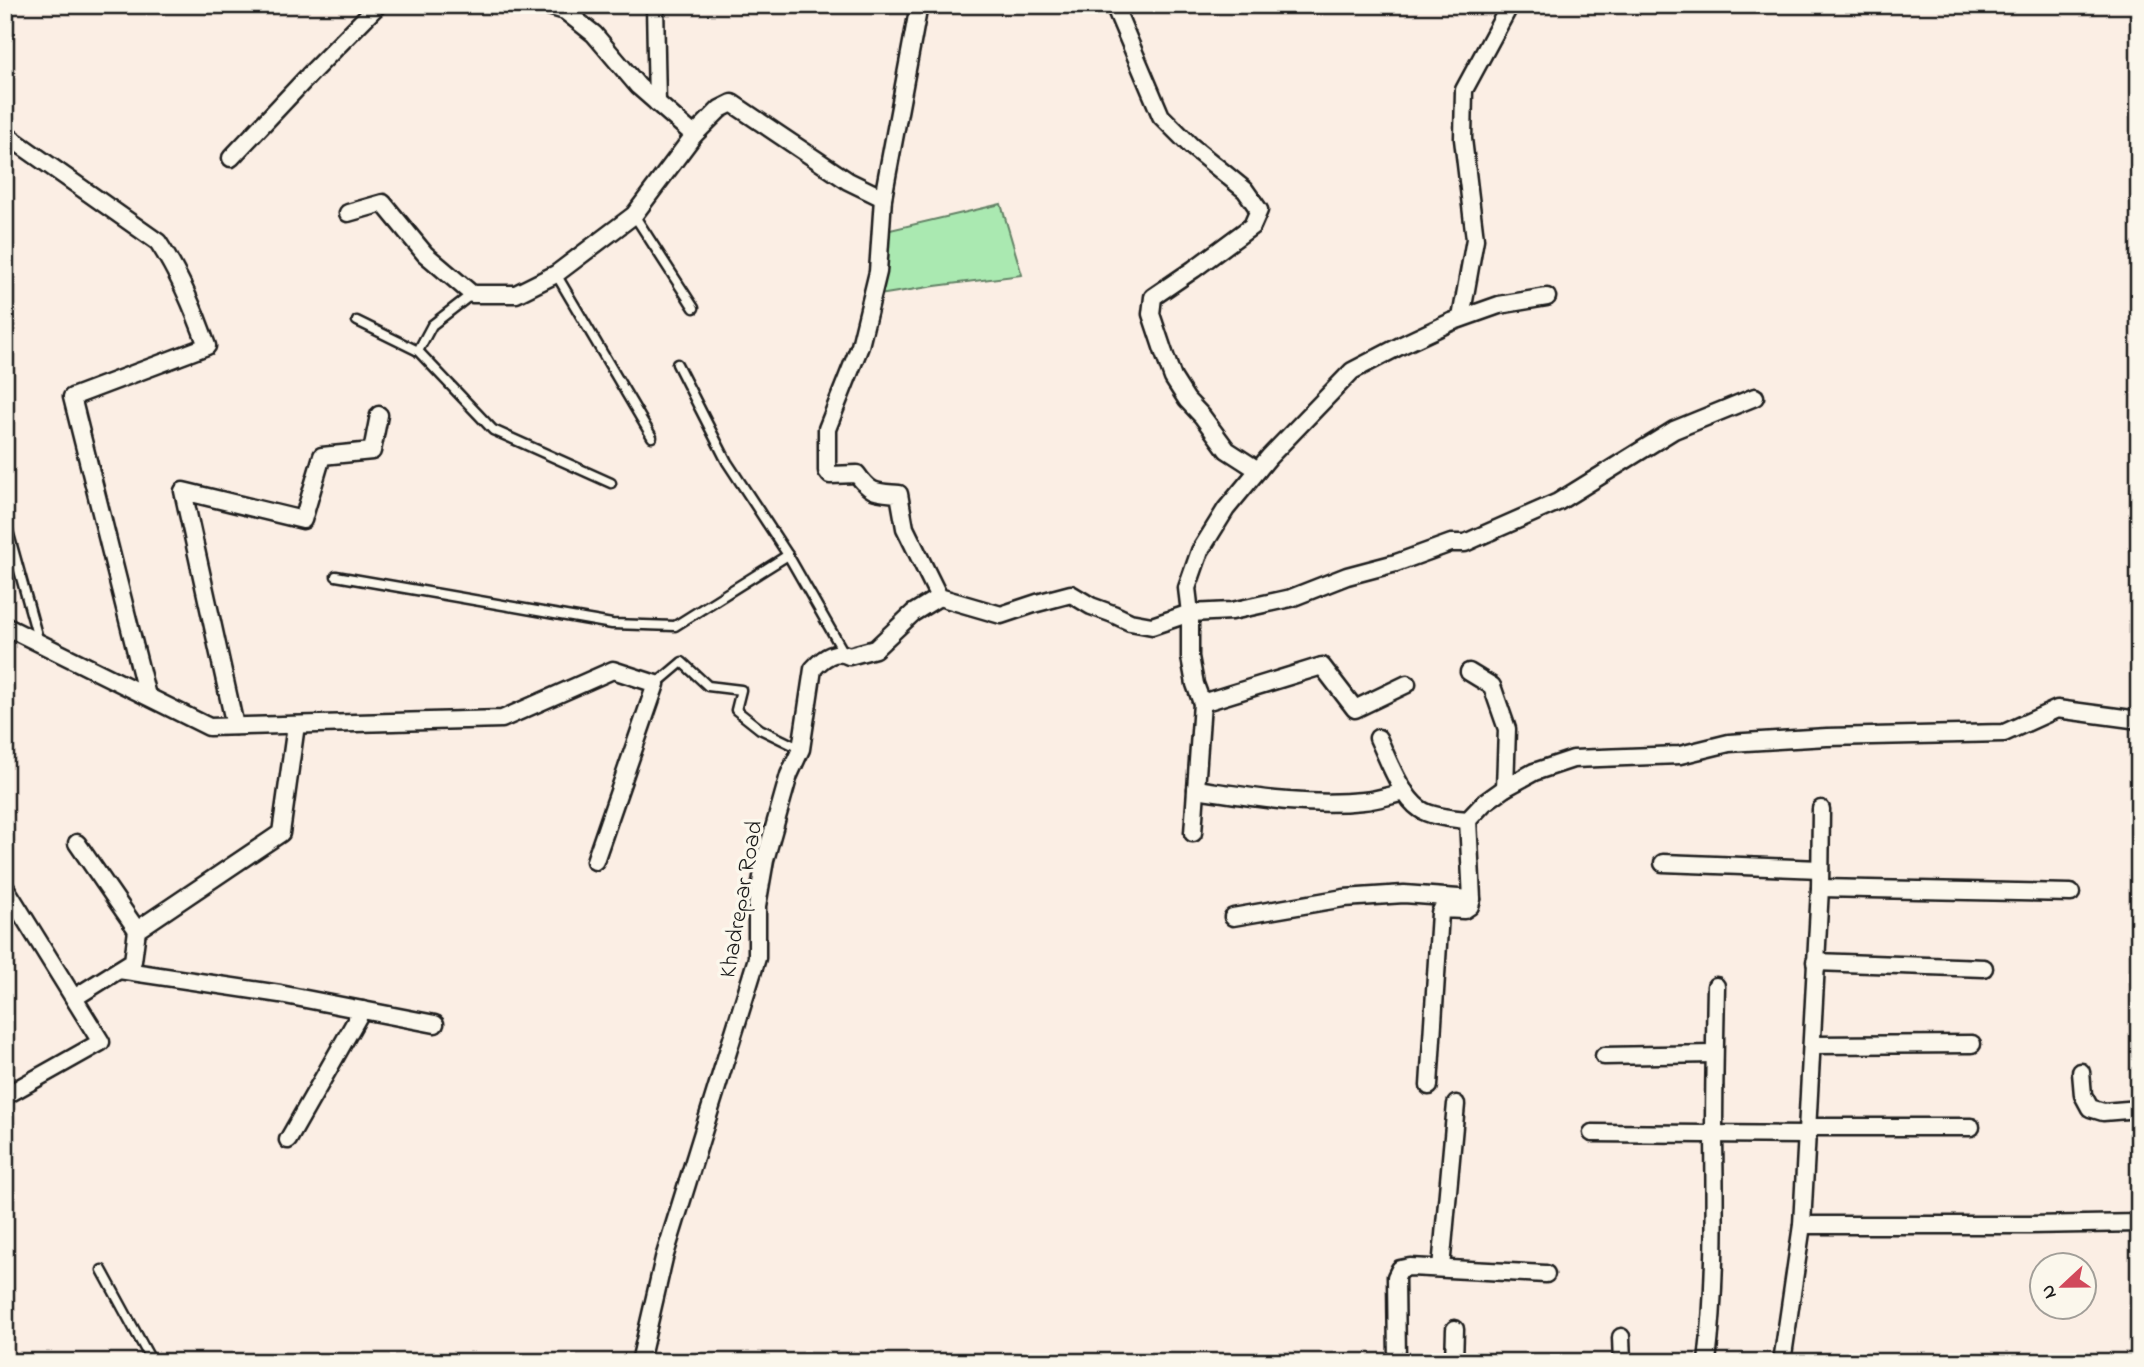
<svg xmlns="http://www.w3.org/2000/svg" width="2144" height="1367" font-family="'Indie Flower',sans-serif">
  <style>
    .green { fill: #aae9b1; stroke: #638266; stroke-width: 2 }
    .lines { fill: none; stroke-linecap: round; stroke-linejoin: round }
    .service-casing { stroke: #1c1c1c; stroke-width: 13 }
    .minor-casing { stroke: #1c1c1c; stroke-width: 21 }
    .service { stroke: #fbf7ec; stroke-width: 8 }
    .minor { stroke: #fbf7ec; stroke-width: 16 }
    .labels { text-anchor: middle; stroke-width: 7; stroke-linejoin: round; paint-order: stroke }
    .street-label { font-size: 24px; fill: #1c1c1c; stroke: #fbf7ec }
  </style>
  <rect width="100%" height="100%" fill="#fbeee4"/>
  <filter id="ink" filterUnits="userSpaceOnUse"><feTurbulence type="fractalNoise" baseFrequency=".0143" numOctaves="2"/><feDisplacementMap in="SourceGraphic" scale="14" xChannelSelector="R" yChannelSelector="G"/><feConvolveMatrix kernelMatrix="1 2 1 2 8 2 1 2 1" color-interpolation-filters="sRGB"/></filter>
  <g filter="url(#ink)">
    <polygon class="green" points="1001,204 1022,275 935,286 879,295 890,230"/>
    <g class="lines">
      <defs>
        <g id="service">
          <polyline points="634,215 694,308"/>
          <polyline points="556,274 652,437"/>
          <polyline points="357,321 418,351 493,430 611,483"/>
          <polyline points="418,351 432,325 472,294"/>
          <polyline points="677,364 727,462 788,555 844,653"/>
          <polyline points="5,520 39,642"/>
          <polyline points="336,576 612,624 675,626 788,555"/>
          <polyline points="656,684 682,662 708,686 741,690 736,710 760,729 801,749"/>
          <polyline points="102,1270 152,1362"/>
        </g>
        <g id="minor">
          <polyline points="545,5 565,11 594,34 638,86 694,135 720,109 732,103 848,181 883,198"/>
          <polyline points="655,5 657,103"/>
          <path d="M 919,5 L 883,198 L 878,272 L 860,346 L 827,429 L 827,471 L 830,475 L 857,474 C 871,494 876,492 899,494 L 905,528 L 939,597 L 1001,615 L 1037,603 L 1071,594 L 1091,606 L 1113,614 L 1130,622 L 1152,626 L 1190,613 L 1232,611 L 1291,598 L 1347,576 L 1396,563 L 1451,543 L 1465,543 L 1485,534 L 1558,502 L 1674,430 L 1755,397"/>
          <polyline points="1114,5 1161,116 1191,146 1245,190 1259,210 1252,226 1194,269 1153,297 1151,314 1164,353 1173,378 1187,400 1202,416 1227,450 1258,470"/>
          <path d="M 5,134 L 158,242 C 180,275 194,309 207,346 L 72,397 L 147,696"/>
          <polyline points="231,158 313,71 378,5"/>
          <polyline points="348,213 383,203 425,254 472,294 516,294 556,274 634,215 694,135"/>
          <polyline points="1461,318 1475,239 1463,139 1464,90 1510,5"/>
          <polyline points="5,626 209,727 502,719 613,670 656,684 595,861"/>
          <polyline points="1469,672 1492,686 1507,729 1505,788"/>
          <polyline points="1202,703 1322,666 1355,709 1407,684"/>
          <polyline points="235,726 183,491 303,520 322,456 372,451 379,415"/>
          <path d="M 1378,738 C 1388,759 1401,796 1420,809 C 1431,817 1455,819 1468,820 L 1484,803 L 1505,788 L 1534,772 L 1573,759 L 1680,755 L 1729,743 L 1827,737 L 2004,733 L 2057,709 L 2139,720"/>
          <path d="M 1196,789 C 1251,797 1307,807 1363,801 C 1377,800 1391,795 1405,792"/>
          <polyline points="1193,833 1202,703 1195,684 1190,657 1190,613 1187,588 1200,551 1226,509 1269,457 1352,371 1402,345 1451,322 1499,305 1547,297"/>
          <polyline points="77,843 137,930"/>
          <polyline points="1663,863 1820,869"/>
          <polyline points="5,887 101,1042 5,1096"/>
          <polyline points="1820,888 2071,893"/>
          <polyline points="1233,917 1344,898 1404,894 1472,899"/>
          <polyline points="1815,962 1984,968"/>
          <polyline points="119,970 280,994 435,1024"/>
          <polyline points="74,998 133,961 137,930 281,833 296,725"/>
          <polyline points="1812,1045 1972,1044"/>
          <polyline points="1604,1056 1714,1054"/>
          <polyline points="2081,1072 2083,1095 2090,1108 2103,1112 2139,1109"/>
          <polyline points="1429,1086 1440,913 1442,909 1464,910 1470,906 1472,899 1468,820"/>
          <polyline points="1808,1127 1971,1127"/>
          <polyline points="1592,1133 1808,1135"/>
          <polyline points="288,1140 362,1010"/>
          <polyline points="1802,1225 2029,1225 2139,1223"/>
          <polyline points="1441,1268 1456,1104"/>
          <polyline points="1621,1337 1622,1362"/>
          <path d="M 640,1362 L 664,1258 L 757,958 L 757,906 L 765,860 L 789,775 L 801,749 L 813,669 C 823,658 835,649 849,656 L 875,649 L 913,613 L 939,597"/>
          <polyline points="1397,1362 1396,1277 1400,1269 1410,1267 1546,1274"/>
          <polyline points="1454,1362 1455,1329"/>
          <path d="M 1707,1362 C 1716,1287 1715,1212 1714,1136 C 1714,1086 1715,1036 1716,986"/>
          <polyline points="1782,1362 1802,1225 1820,888 1821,809"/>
        </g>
      </defs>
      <use href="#service" class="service-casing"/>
      <use href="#minor" class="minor-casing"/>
      <use href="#service" class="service"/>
      <use href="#minor" class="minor"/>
    </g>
  </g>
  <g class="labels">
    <g class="street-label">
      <text transform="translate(740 899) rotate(-80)" y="8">Khadrepar Road</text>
    </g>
  </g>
  <rect width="2144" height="1367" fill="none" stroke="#fbf7ec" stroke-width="28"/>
  <rect x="14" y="14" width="2116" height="1339" fill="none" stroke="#1c1c1c" stroke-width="2.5" filter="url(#ink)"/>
  <g transform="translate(2063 1286) rotate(248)"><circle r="33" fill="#fbf7ec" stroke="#a29f99" stroke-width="2"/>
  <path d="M0-5L12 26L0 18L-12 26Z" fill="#d1495b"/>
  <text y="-10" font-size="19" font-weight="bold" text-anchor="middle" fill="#1c1c1c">N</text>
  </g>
</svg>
